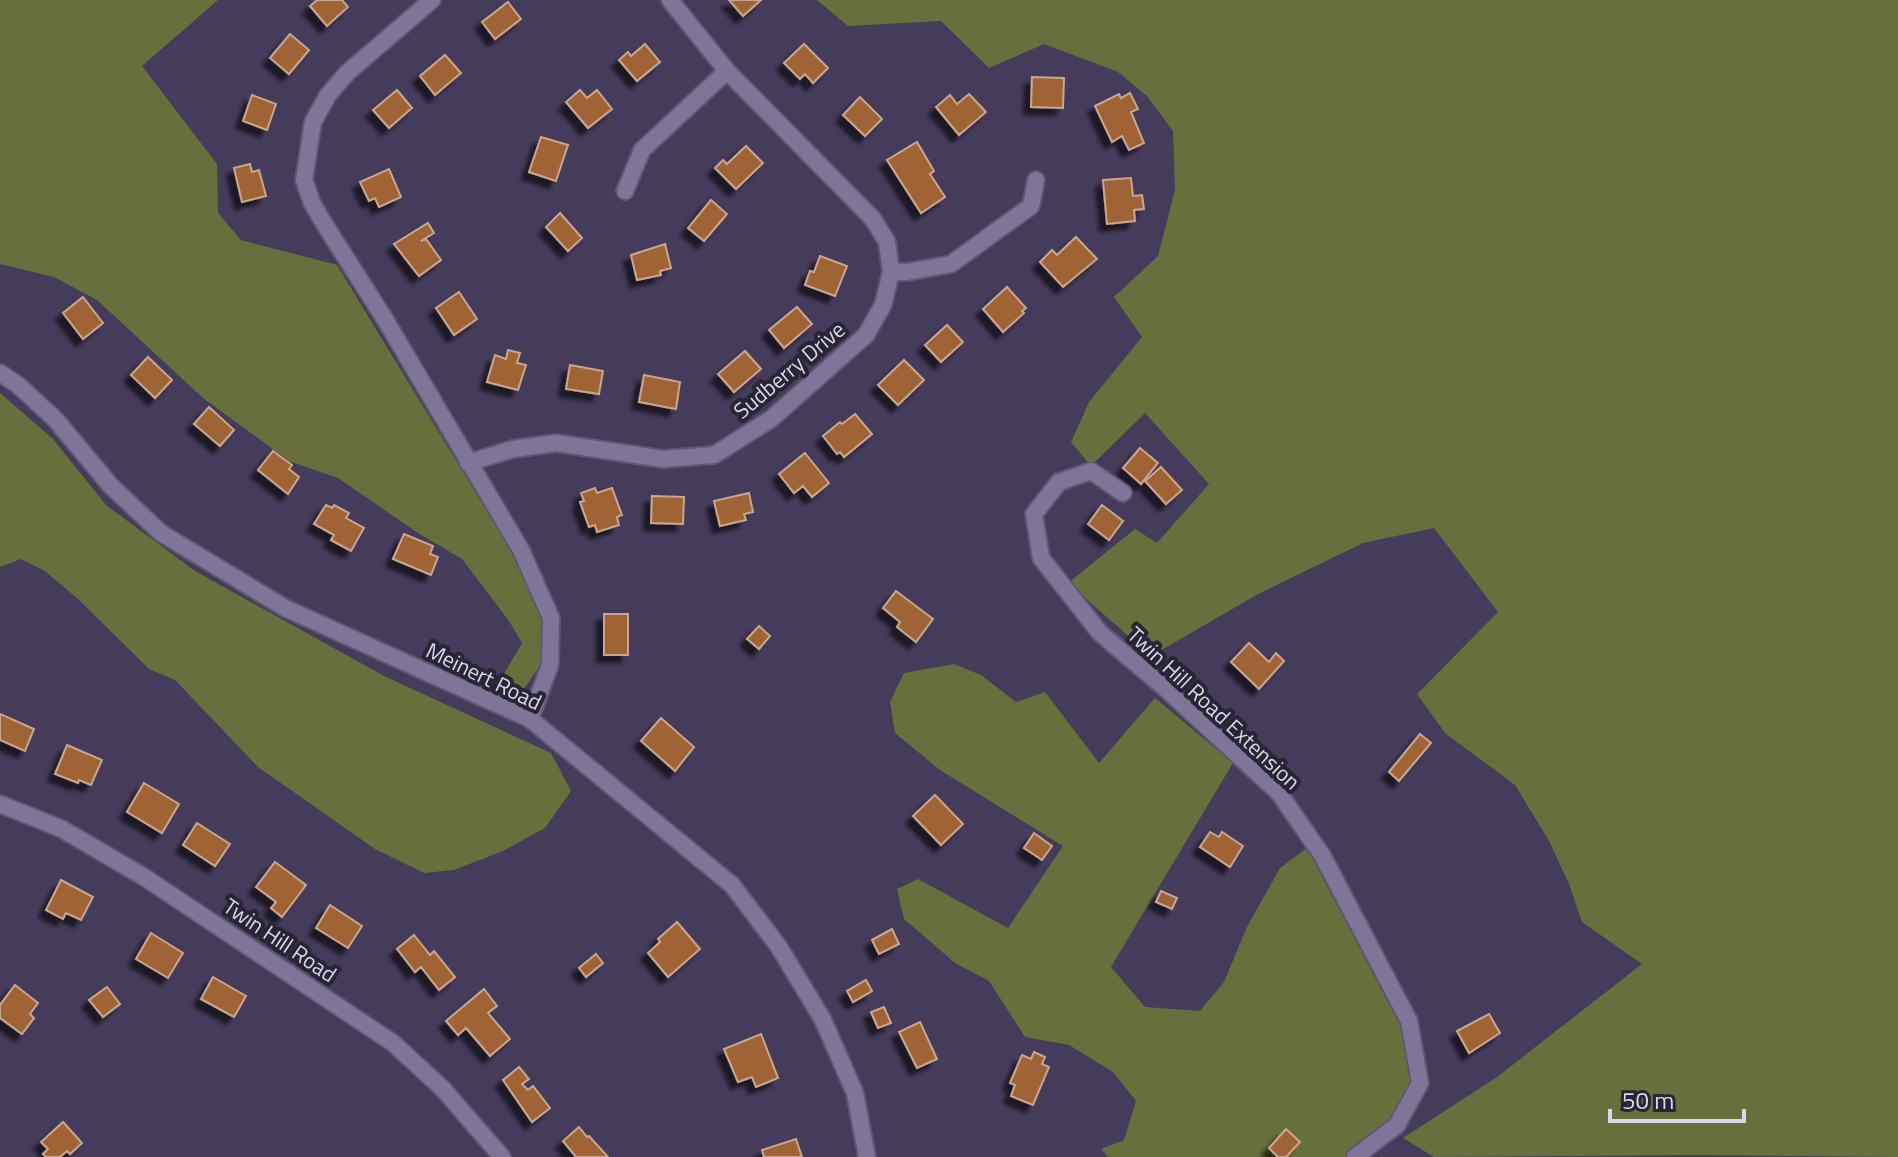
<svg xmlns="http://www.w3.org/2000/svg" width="1898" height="1157" font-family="'Titillium Web',sans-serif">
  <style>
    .green { fill: #67703c }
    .building { fill: #a06435; stroke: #c9a68d; stroke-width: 2; filter: url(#shadow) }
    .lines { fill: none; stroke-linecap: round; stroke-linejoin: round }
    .minor-casing { stroke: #605872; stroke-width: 20 }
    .minor { stroke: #7f7598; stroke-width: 16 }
    .labels { text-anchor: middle; stroke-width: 8; stroke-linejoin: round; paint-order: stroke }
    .street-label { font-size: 22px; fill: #dbd6e9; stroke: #292534 }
  </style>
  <defs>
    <filter id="shadow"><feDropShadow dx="-7" dy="7" stdDeviation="2" flood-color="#0009"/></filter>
  </defs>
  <rect width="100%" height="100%" fill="#453b5b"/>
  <g class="green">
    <polygon points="0,0 218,0 142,66 217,164 218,213 241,240 337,265 516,559 545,625 542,663 521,693 501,679 522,643 509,621 462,559 418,533 338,478 289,461 203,398 97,300 54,277 0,264"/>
    <polygon points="817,0 1898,0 1898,1157 1698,1155 1434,1157 1403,1138 1497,1077 1642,964 1582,922 1569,884 1548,839 1515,785 1445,733 1417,694 1498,612 1434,528 1363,543 1260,593 1151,656 1068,583 1135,529 1157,543 1209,484 1145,413 1091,466 1071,442 1089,402 1142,337 1114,297 1158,256 1175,190 1173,131 1147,96 1118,72 1044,44 989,68 941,21 848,26"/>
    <polygon points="0,393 53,439 106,505 195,571 384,676 551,753 571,791 545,828 503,851 454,870 424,873 375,849 258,767 175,680 149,669 78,599 45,571 21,559 0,567"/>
    <polygon points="954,664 981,675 1016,702 1045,692 1099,763 1155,698 1233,763 1111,967 1145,1007 1200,1011 1224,982 1247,927 1280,868 1307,848 1402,1029 1412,1087 1392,1122 1345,1157 1108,1157 1101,1149 1124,1140 1136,1101 1113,1072 1069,1045 1025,1037 989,981 955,963 904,919 897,889 918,879 1008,928 1063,846 940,770 895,733 890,702 904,673"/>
  </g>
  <g class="building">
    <polygon points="317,0 342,0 348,7 327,26 310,6"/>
    <polygon points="729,0 761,0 743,16"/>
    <polygon points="508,2 521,19 495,39 482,22"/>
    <polygon points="290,34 309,50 289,74 270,58"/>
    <polygon points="645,44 660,62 637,81 619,60 628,52 631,56"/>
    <polygon points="804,44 828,68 813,83 805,74 800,79 784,63"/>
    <polygon points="445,55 461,73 435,95 420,76"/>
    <polygon points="1032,77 1064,78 1063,108 1031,107"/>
    <polygon points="397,90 412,108 389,128 373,110"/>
    <polygon points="580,90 587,98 597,90 612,109 588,128 566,102"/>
    <polygon points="1130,93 1138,109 1131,112 1144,143 1129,150 1122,136 1112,142 1095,106 1119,94 1121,98"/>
    <polygon points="969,94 986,112 959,135 936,107 950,95 957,104"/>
    <polygon points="252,95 276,104 267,130 243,121"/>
    <polygon points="860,97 882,119 865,136 843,115"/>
    <polygon points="541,137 568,145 556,181 529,172"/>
    <polygon points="917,142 934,171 930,174 945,197 921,213 887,160"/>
    <polygon points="746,146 763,163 736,189 715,168 723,160 727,164"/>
    <polygon points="250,164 252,172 259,170 266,196 242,202 234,168"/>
    <polygon points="389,169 401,197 379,207 375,198 369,201 360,182"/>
    <polygon points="1131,178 1133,196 1142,195 1144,209 1134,210 1135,221 1107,224 1103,180"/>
    <polygon points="711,200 727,214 704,241 688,228"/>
    <polygon points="560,213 582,238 568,251 546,227"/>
    <polygon points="428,223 434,233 421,241 426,239 441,260 419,276 394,244"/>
    <polygon points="1076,237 1097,259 1063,287 1040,262 1052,250 1057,255"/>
    <polygon points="665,244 671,268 660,271 661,275 637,280 631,255"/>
    <polygon points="820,256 847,266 835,296 805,285 810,271 814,272"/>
    <polygon points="1007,287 1026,308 1022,311 1024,313 1003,332 983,309"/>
    <polygon points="459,292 477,319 454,335 436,308"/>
    <polygon points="83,297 103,323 83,339 63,313"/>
    <polygon points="797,307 812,324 784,348 769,330"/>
    <polygon points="947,325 963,342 941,362 925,345"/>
    <polygon points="508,350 520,353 517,363 526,365 518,390 487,382 495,355 506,359"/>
    <polygon points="745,351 761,369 734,392 718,374"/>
    <polygon points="148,357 172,380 155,398 131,375"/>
    <polygon points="904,360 924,380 898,405 878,385"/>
    <polygon points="570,365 603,371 599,394 566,389"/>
    <polygon points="644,375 680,382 676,409 639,402"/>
    <polygon points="209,407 234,430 220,446 194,424"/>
    <polygon points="855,414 872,434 844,457 840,452 837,454 823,436 840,422 842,424"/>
    <polygon points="1140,448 1158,463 1141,484 1123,468"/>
    <polygon points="273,451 292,465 289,469 299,477 288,494 258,470"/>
    <polygon points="805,453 829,483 812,497 803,486 794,493 779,474"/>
    <polygon points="1161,467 1182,490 1166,504 1145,481"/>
    <polygon points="595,488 597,493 612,488 622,515 617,517 619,525 597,532 595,525 589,527 580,502 584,501 581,493"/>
    <polygon points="749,493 753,512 744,514 746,520 720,526 714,501"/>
    <polygon points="652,496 684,497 683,524 651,523"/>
    <polygon points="326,505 332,508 334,505 349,513 346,518 364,528 351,551 331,540 334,535 314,524"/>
    <polygon points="1102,505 1123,521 1109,540 1088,524"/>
    <polygon points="404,534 433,546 430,554 438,557 431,575 393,559"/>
    <polygon points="896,591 933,619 916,642 897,627 900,622 883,608"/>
    <rect x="604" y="614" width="24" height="41"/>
    <polygon points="759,626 770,636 759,649 747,639"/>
    <polygon points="1249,643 1269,662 1276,653 1284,661 1259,689 1231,662"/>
    <polygon points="0,714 34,729 25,751 0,740"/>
    <polygon points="661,718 694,747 675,771 641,741"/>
    <polygon points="1420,734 1431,743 1399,781 1389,772"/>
    <polygon points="67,745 102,760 91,785 79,780 78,783 55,774"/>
    <polygon points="144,783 179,804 162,833 127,812"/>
    <polygon points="935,795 963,824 941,845 913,816"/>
    <polygon points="197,823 230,844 215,866 183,845"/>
    <polygon points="1210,832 1219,837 1222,832 1243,846 1230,867 1200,847"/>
    <polygon points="1034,833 1052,846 1042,860 1024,848"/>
    <polygon points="275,862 306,885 282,917 271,908 276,902 256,887"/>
    <polygon points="61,880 93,897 81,920 66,913 63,919 46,910"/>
    <polygon points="1161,891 1177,898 1172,909 1156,902"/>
    <polygon points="330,905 362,926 348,948 316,928"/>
    <polygon points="677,922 700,949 668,977 648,953 660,942 658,939"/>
    <polygon points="892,929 899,944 879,954 872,940"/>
    <polygon points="151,933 183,953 168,978 136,959"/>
    <polygon points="414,935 430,955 434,951 455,977 439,990 421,967 415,972 397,949"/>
    <polygon points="596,954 603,963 586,977 579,968"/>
    <polygon points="213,977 246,996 234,1017 201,999"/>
    <polygon points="866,980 872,991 853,1002 847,991"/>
    <polygon points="15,985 38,1003 30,1014 34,1018 22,1034 0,1018 0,1005"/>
    <polygon points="107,987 120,1004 103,1017 89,1000"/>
    <polygon points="484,989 497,1006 488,1013 510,1039 490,1056 466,1028 458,1035 446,1021"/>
    <polygon points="884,1007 891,1023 878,1028 871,1012"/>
    <polygon points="1489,1014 1500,1033 1469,1053 1457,1031"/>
    <polygon points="920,1022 937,1059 917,1068 899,1032"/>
    <polygon points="761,1034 778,1078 756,1087 752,1077 738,1082 724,1049"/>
    <polygon points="1034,1052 1045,1057 1042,1064 1049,1067 1033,1105 1011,1096 1015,1085 1010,1083 1022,1055 1031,1059"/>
    <polygon points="519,1067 529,1079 522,1084 528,1090 533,1086 550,1108 532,1122 503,1080"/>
    <polygon points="63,1122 82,1143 70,1154 67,1151 60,1157 46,1157 43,1154 48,1149 41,1142"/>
    <polygon points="579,1127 587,1137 589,1136 608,1157 576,1157 563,1141"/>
    <polygon points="1286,1129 1300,1142 1286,1157 1278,1157 1269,1148"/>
    <polygon points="796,1139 802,1157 764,1157 762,1150"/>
  </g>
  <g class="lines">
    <defs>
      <g id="minor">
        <polyline points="432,0 347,73 328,95 313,122 304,180 312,203 325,225 386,321 521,550 551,618 550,665 530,719"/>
        <polyline points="625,191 642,150 727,71"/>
        <polyline points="891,272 907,272 951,264 1031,206 1036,180"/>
        <polyline points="0,373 18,385 55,419 111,486 161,533 285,608 530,719 732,885 779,947 823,1020 855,1093 867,1157"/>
        <polyline points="468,463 513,449 556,443 663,459 714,455 771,419 866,335 883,305 891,272 887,242 873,219 727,71 670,0"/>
        <polyline points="1123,493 1091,471 1059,482 1034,514 1041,558 1100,633 1166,689 1279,793 1322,855 1409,1021 1420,1083 1397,1125 1355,1157"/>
        <polyline points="0,804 62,829 144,877 393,1043 443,1089 502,1157"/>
      </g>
    </defs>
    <use href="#minor" class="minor-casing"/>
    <use href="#minor" class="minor"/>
  </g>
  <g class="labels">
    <g class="street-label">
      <text transform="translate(789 370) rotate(-40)" y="8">Sudberry Drive</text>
      <text transform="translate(484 676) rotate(26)" y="8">Meinert Road</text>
      <text transform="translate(1214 708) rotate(43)" y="8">Twin Hill Road Extension</text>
      <text transform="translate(280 940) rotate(34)" y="8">Twin Hill Road</text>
    </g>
  </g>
  <path d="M1610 1109v12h134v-12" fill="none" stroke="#dbd6e9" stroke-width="4"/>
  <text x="1622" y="1109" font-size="24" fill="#dbd6e9" stroke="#292534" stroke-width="6" paint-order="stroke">50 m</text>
</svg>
